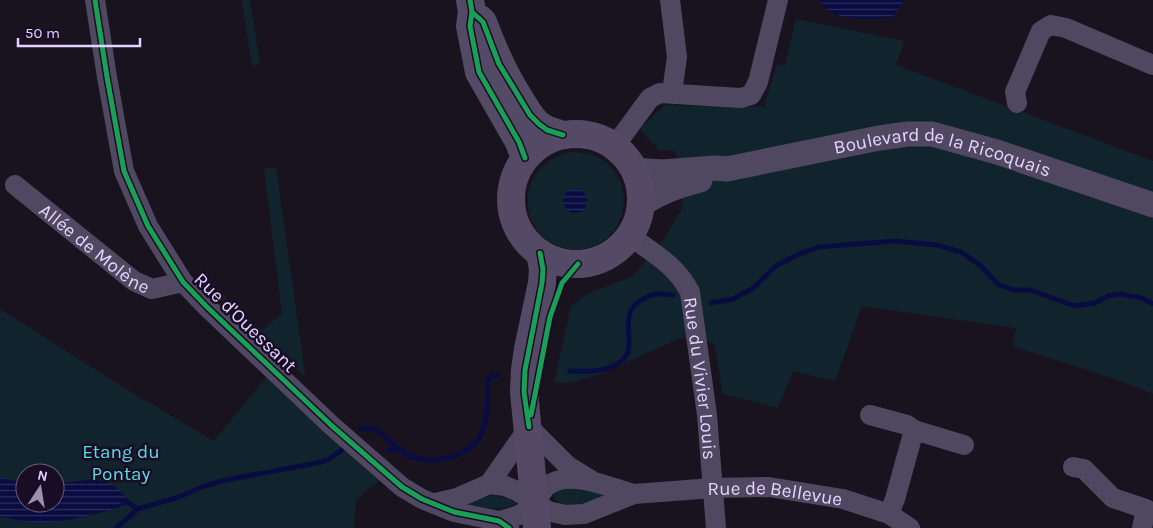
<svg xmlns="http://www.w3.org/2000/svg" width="1153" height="528" font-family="Karla,sans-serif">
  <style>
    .green { fill: #11242e; fill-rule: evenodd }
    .water { fill: url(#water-rules) }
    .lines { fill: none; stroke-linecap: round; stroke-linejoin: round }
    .stream { stroke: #090c41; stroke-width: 5 }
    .minor { stroke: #504761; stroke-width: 20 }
    .tertiary { stroke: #504761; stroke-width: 25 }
    .secondary { stroke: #544a66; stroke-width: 28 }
    .cycleway-casing { stroke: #190d25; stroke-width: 8 }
    .cycleway { stroke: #1a9f57; stroke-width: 5 }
    .labels { text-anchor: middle; stroke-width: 5; stroke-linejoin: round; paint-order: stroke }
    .street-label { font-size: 19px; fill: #e4d2ff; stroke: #190d25 }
    .park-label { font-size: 19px; fill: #58dee5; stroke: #190d25 }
  </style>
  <defs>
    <pattern id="water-rules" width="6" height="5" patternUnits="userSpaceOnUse" patternTransform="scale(1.25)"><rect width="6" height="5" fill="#090c41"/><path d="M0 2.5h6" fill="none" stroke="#2d2e5e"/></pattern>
  </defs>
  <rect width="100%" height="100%" fill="#19131f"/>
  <g class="green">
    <polygon points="242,0 250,0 260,64 252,66"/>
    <path d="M 796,19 L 904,41 L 896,65 L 1153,161 L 1153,394 C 1107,374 1059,362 1012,346 L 1016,328 L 862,306 L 835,381 L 793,371 L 778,408 L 723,394 L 714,343 L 680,338 L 601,374 L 569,383 L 554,382 L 571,306 L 587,294 L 633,276 L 664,239 L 683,207 L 676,151 L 659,150 L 640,129 L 665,105 L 764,107 L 777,64 L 785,66 Z"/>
    <path d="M 573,152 C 581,153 588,153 595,156 C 639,175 630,242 583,249 C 522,257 502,166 573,152 Z"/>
    <polygon points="276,167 305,374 304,376 223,302 199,275 200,269 236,308 262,330 282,314 264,168"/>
    <path d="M 0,309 L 131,392 L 214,441 L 267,376 L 379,481 L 356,500 L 354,528 L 0,528 ZM 25,473 L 55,473 L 55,503 L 25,503 Z"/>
    <polygon points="570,485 610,494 578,508 562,507 554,498 554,494 558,489"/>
    <path d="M 494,496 L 508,498 L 516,503 C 503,512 484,508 469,506 L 467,503 L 483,497 Z"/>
  </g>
  <g class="water">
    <path d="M 819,0 L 904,0 L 892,18 C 869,19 831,23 819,0 Z"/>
    <circle cx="575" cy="201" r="12"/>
    <path d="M 0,476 L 5,479 L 25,483 L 25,503 L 55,503 L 55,484 C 86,481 108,471 130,502 C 117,511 60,523 43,523 C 29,523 14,519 0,517 Z"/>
  </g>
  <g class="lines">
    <g class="stream">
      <polyline points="711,303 733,299 742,294 752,289 777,265 799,254 819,247 895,241 937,245 961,252 980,265 999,285 1014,290 1030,290 1075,306 1095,303 1108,296 1120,294 1142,298 1153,304"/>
      <path d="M 570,371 C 582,371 596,373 608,368 C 642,357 623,334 630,313 C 633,303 648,295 657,294 C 662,293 668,295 673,295"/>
      <path d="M 361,429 C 380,424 392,446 406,454 C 430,466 468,459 481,434 C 488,422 487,395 488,380 L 492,376 L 498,375"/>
      <polyline points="389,450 401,449"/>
      <polyline points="122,501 129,503 138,509 179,497 202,487 221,481 322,462 329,459 342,450"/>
      <polyline points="116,528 138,509"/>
    </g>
    <g class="minor">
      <polyline points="95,0 107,77 124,171 148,226 183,282 207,307 331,425 402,487 422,499 454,512 499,521 509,528"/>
      <polyline points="670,0 677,57 672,92"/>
      <polyline points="1017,103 1015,92 1041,31 1051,25 1066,28 1153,65"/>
      <polyline points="614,147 650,98 660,93 741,98 751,95 758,82 778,0"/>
      <path id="s1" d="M 15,185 L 134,281 L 152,289 L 183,282"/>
      <path id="s2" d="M 630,236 C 654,254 675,264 690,292 L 707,415 L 716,528"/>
      <polyline points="870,415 907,425 914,430 895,499 889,514"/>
      <polyline points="914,430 964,445"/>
      <polyline points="1073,467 1084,469 1113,498 1146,509 1142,528"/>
      <path id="s3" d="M 489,484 L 505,486 L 517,491 L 548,511 L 565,515 L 584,514 L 634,494 L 713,488 L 769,487 L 843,499 L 889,514 L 910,528"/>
      <polyline points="435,503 457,498 489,484 529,427 568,466 591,480"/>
      <path d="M 499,521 C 514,517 525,515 536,502 C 540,497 542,490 547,486 C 569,468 610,488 634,494"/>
    </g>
    <g class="tertiary">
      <path id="s4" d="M 634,170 L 662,172 L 715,168 L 727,169 L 879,138 L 908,134 L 932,134 L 997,152 L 1153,205"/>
      <path d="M 641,205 C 659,192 678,186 700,180"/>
    </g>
    <g class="secondary">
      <polyline points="470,0 472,12 470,26 479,72 519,142 525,158"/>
      <path d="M 480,19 L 483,22 C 493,49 504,74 520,99 C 526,108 530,117 538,124 C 545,130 554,132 563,135"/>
      <circle cx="576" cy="199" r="65"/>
      <polyline points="537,528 524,392 525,370 528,349 542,283 543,269 540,253"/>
    </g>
    <defs>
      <g id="cycleway">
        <polyline points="95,0 107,77 124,171 148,226 183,282 207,307 331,425 402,487 422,499 454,512 499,521 509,528"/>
        <polyline points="470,0 472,12 470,26 479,72 519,142 525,158"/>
        <polyline points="472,12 483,22 499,64 530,115 539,124 547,130 563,135"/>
        <polyline points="531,415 550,317 562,283 578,264"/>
        <polyline points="529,427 524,392 525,370 542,283 543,269 540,253"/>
      </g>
    </defs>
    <use href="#cycleway" class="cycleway-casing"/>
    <use href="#cycleway" class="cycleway"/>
  </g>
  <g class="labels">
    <g class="street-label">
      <text dy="7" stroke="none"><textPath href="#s4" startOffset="314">Boulevard de la Ricoquais</textPath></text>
      <text dy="7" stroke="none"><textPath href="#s1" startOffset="102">Allée de Molène</textPath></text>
      <text transform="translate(246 322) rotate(44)" y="7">Rue d'Ouessant</text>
      <text dy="7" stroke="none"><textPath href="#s2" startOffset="170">Rue du Vivier Louis</textPath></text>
      <text dy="7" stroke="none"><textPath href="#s3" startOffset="298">Rue de Bellevue</textPath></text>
    </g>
    <g class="park-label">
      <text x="121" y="458">Etang du<tspan x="121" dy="22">Pontay</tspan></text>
    </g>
  </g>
  <g transform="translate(40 488) rotate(12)"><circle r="24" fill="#190d25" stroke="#6a5c7c"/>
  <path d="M0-4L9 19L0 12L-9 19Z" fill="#9d8fb1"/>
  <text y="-8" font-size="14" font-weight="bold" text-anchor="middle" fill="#e4d2ff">N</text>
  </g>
  <path d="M18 38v8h122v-8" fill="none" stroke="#e4d2ff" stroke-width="2.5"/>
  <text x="25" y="38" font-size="15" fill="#e4d2ff" stroke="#190d25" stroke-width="4" paint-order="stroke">50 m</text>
</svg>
